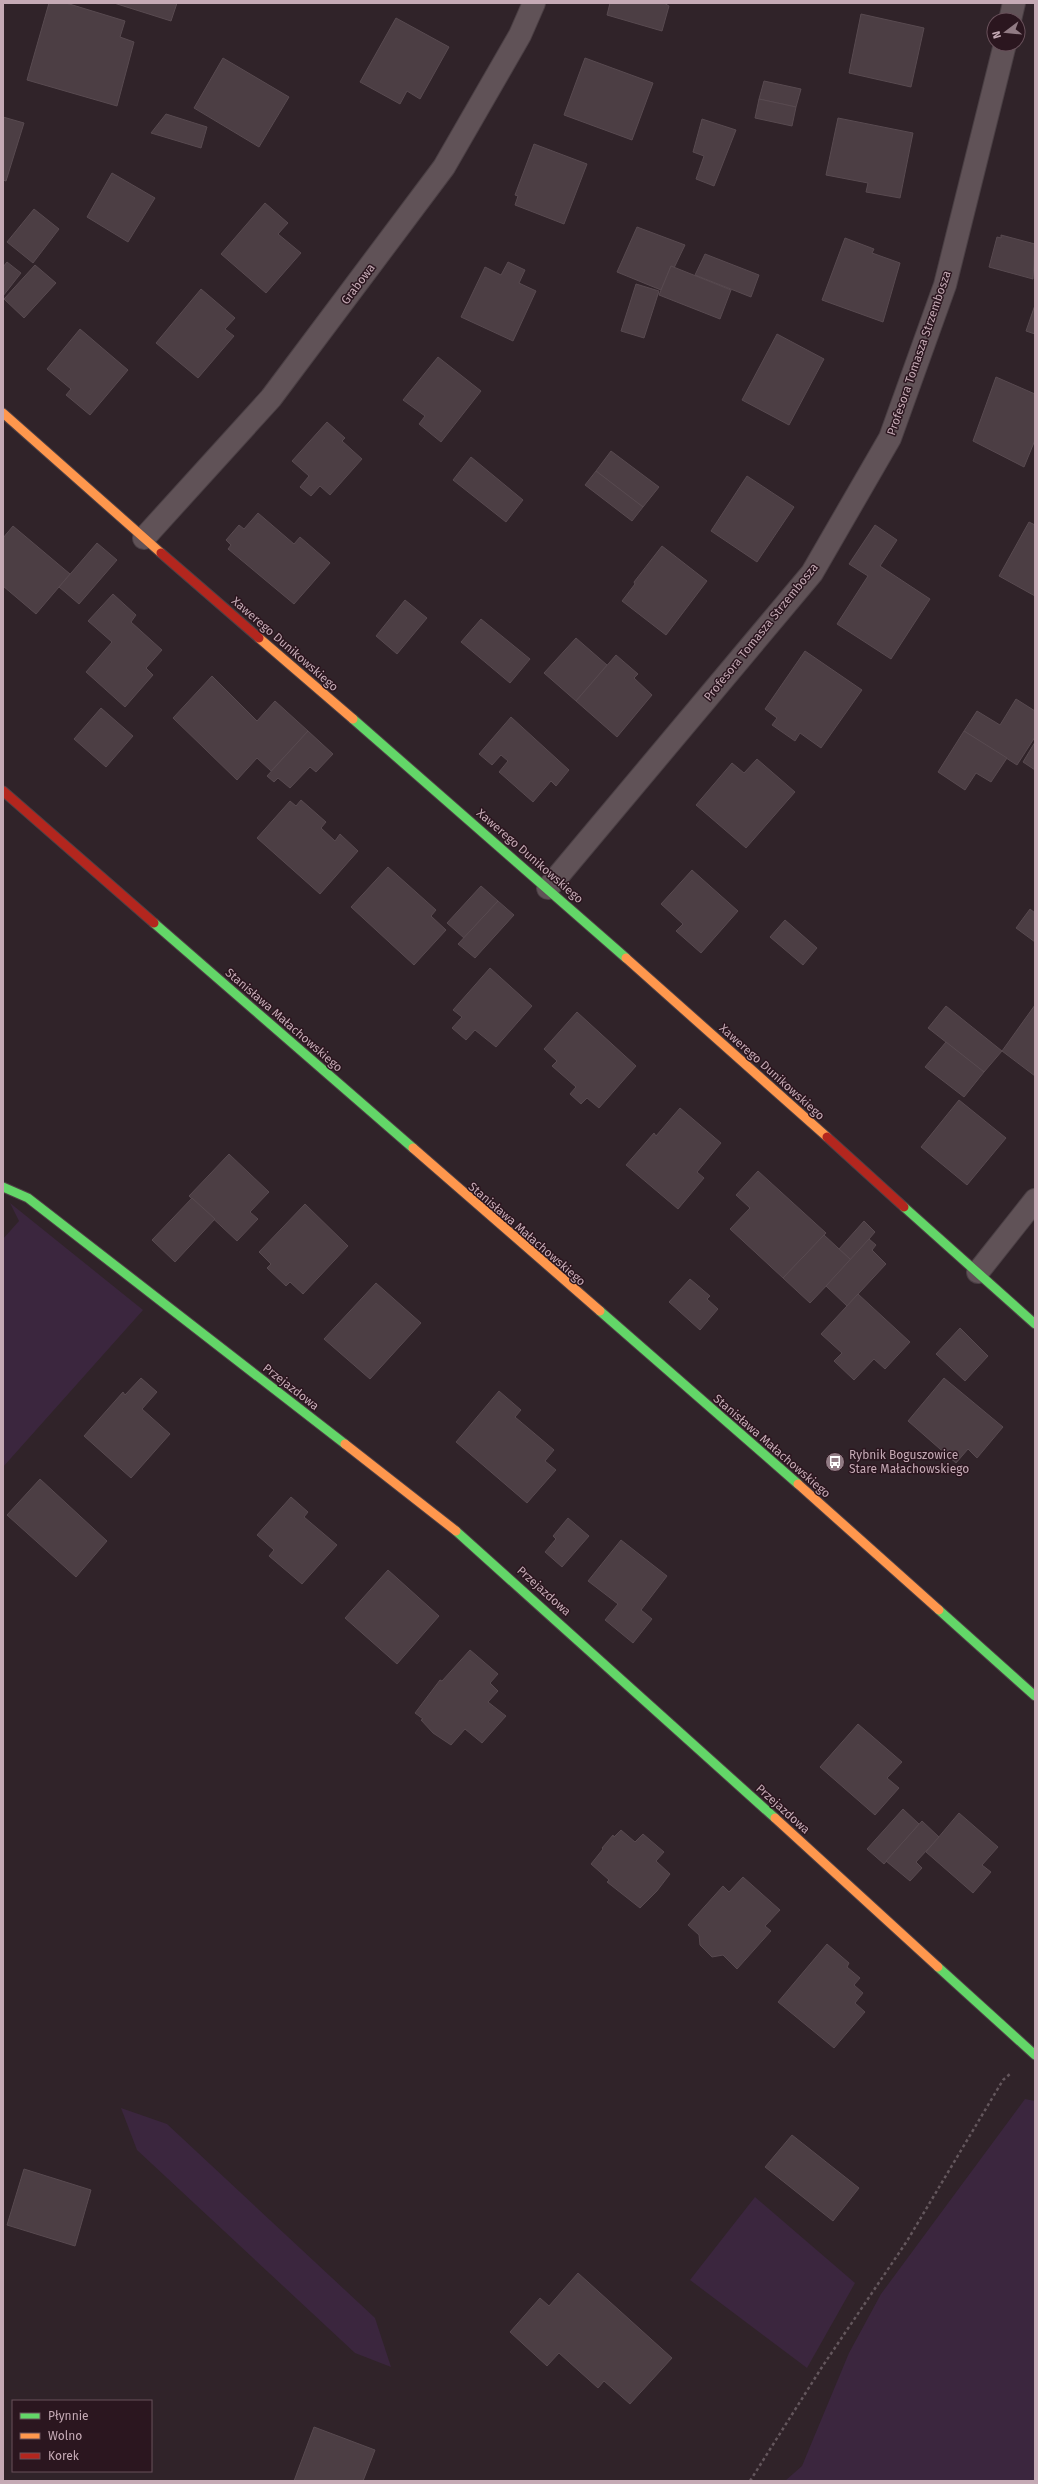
<svg xmlns="http://www.w3.org/2000/svg" width="1038" height="2484" font-family="'Fira Sans',sans-serif">
  <style>
    .green { fill: #3b263e }
    .building { fill: #4c3e44; stroke: #584a50 }
    .lines { fill: none; stroke-linecap: round; stroke-linejoin: round }
    .street-casing { stroke: #4a3f44; stroke-width: 24 }
    .fast-casing { stroke: #4e4045; stroke-width: 11 }
    .slow-casing { stroke: #4e4045; stroke-width: 11 }
    .jam-casing { stroke: #4e4045; stroke-width: 11 }
    .path { stroke: #64575d; stroke-width: 2.5; stroke-dasharray: 3 3; stroke-linecap: butt }
    .street { stroke: #605257; stroke-width: 22 }
    .fast { stroke: #63d668; stroke-width: 9 }
    .slow { stroke: #ff974d; stroke-width: 9 }
    .jam { stroke: #b3261e; stroke-width: 9 }
    .labels { text-anchor: middle; stroke-width: 3; stroke-linejoin: round; paint-order: stroke }
    .street-label { font-size: 12px; fill: #c5aab5; stroke: #2b161f }
    .poi-label { font-size: 12px; fill: #c5aab5; stroke: #2b161f; text-anchor: start }
  </style>
  <rect width="100%" height="100%" fill="#302329"/>
  <g class="green">
    <polygon points="10,1203 143,1310 3,1467 3,1239 19,1221"/>
    <polygon points="1025,2099 1035,2101 1035,2481 785,2481 802,2466 849,2353 881,2294"/>
    <polygon points="121,2108 167,2124 375,2318 391,2367 355,2353 137,2150"/>
    <polygon points="755,2197 855,2283 807,2368 690,2280"/>
  </g>
  <g class="building">
    <polygon points="49,3 66,3 125,21 120,37 134,42 117,106 27,80"/>
    <polygon points="114,3 177,3 171,21"/>
    <polygon points="610,3 664,3 669,6 662,31 607,15"/>
    <polygon points="861,14 924,28 911,87 849,73"/>
    <polygon points="396,18 449,47 420,99 407,91 400,104 360,82"/>
    <polygon points="223,58 289,97 259,147 194,108"/>
    <polygon points="585,58 653,83 632,140 564,115"/>
    <polygon points="764,81 801,89 796,107 759,99"/>
    <polygon points="759,99 796,107 792,126 755,118"/>
    <polygon points="166,114 207,127 201,148 151,133"/>
    <polygon points="3,117 24,123 6,181 3,180"/>
    <polygon points="838,118 913,133 900,198 866,192 868,183 826,175"/>
    <polygon points="702,119 736,130 714,186 696,179 704,156 693,152"/>
    <polygon points="534,144 587,164 564,224 515,205 518,196 515,195"/>
    <polygon points="112,173 155,198 128,242 87,217"/>
    <polygon points="265,203 288,223 278,234 301,253 266,293 221,254"/>
    <polygon points="34,209 59,229 33,263 7,242"/>
    <polygon points="637,227 685,245 674,268 671,266 661,290 617,272"/>
    <polygon points="1001,235 1035,244 1033,279 989,267 997,237 1001,238"/>
    <polygon points="845,238 874,249 872,253 900,263 883,322 822,300"/>
    <polygon points="705,254 759,275 751,297 695,275"/>
    <polygon points="7,262 21,273 3,296 3,267"/>
    <polygon points="508,262 525,270 519,283 536,291 513,341 461,317 485,267 501,275"/>
    <polygon points="35,265 56,283 24,318 4,299"/>
    <polygon points="671,266 731,290 720,319 659,295"/>
    <polygon points="636,284 659,291 644,338 621,331"/>
    <polygon points="201,289 235,318 225,329 234,336 198,378 156,343"/>
    <polygon points="1035,305 1035,334 1026,331"/>
    <polygon points="80,329 128,370 90,415 66,395 71,389 47,369"/>
    <polygon points="777,334 824,359 789,425 742,400"/>
    <polygon points="438,357 481,391 441,442 419,424 425,416 403,400"/>
    <polygon points="996,377 1035,394 1035,440 1024,467 973,441"/>
    <polygon points="327,422 345,438 342,441 362,459 330,495 320,486 311,496 300,487 309,476 292,461"/>
    <polygon points="611,451 659,487 643,507 596,471"/>
    <polygon points="471,457 523,500 506,522 453,480"/>
    <polygon points="596,471 643,507 632,521 585,485"/>
    <polygon points="747,476 794,507 757,562 711,531"/>
    <polygon points="258,513 294,544 300,537 330,563 294,604 228,549 231,545 226,540 239,525 244,529"/>
    <polygon points="1029,522 1035,525 1035,596 999,576"/>
    <polygon points="875,525 897,540 880,566 930,599 891,659 837,624 868,576 849,564"/>
    <polygon points="13,526 70,574 36,614 3,586 3,538"/>
    <polygon points="97,543 117,560 79,604 59,587"/>
    <polygon points="662,546 707,581 666,635 622,601 635,584 634,582"/>
    <polygon points="113,594 136,615 131,622 162,650 146,668 153,675 125,707 86,672 112,642 88,621"/>
    <polygon points="405,600 427,618 397,654 376,636"/>
    <polygon points="481,619 530,659 510,683 461,642"/>
    <polygon points="576,638 607,665 576,701 544,673"/>
    <polygon points="805,651 862,690 821,748 800,733 795,741 772,725 777,718 765,709"/>
    <polygon points="616,655 638,674 634,678 652,695 617,737 576,701"/>
    <polygon points="212,676 257,721 275,701 308,731 271,771 257,758 237,780 173,718"/>
    <polygon points="1016,699 1035,711 1035,737 1017,765 964,731 977,711 1000,725"/>
    <polygon points="101,708 133,736 106,767 74,739"/>
    <polygon points="511,717 569,770 556,786 551,781 533,802 499,772 508,761 501,755 492,765 479,754"/>
    <polygon points="308,731 333,754 316,772 310,767 290,788 278,778 274,782 267,776"/>
    <polygon points="964,731 1007,758 991,782 976,773 965,790 938,772"/>
    <polygon points="1035,742 1035,770 1023,762"/>
    <polygon points="757,759 795,792 746,848 696,805 732,763 744,773"/>
    <polygon points="301,800 326,822 321,828 335,841 340,834 358,851 320,894 257,838 290,801 296,806"/>
    <polygon points="388,867 436,910 431,916 446,930 414,965 351,907"/>
    <polygon points="692,870 738,911 701,953 676,931 683,924 661,904"/>
    <polygon points="481,886 498,901 464,938 447,923"/>
    <polygon points="498,901 514,915 475,958 458,944"/>
    <polygon points="1030,909 1035,913 1035,942 1016,928"/>
    <polygon points="785,920 817,948 803,965 770,937"/>
    <polygon points="490,968 532,1006 496,1047 475,1030 466,1040 452,1028 462,1017 453,1010"/>
    <polygon points="1035,1005 1035,1076 1002,1051"/>
    <polygon points="946,1006 1002,1051 984,1072 928,1028"/>
    <polygon points="577,1012 636,1066 599,1108 587,1098 581,1104 570,1094 576,1087 552,1066 557,1061 544,1049"/>
    <polygon points="946,1042 984,1072 964,1097 925,1067"/>
    <polygon points="959,1100 1006,1138 967,1185 921,1147"/>
    <polygon points="680,1108 721,1143 697,1172 704,1178 678,1209 626,1165 654,1133 656,1136"/>
    <polygon points="229,1154 269,1192 250,1212 258,1219 237,1241 189,1196"/>
    <polygon points="758,1171 826,1233 783,1278 730,1229 750,1208 736,1195"/>
    <polygon points="192,1198 215,1219 175,1262 152,1240"/>
    <polygon points="305,1204 348,1246 303,1294 290,1282 286,1286 267,1268 271,1264 259,1252"/>
    <polygon points="864,1221 875,1232 851,1260 839,1249"/>
    <polygon points="824,1235 851,1260 810,1303 783,1278"/>
    <polygon points="869,1239 876,1245 872,1250 886,1264 847,1306 826,1286"/>
    <polygon points="690,1279 710,1296 707,1299 718,1309 700,1330 669,1302"/>
    <polygon points="376,1283 421,1323 370,1379 324,1339"/>
    <polygon points="858,1294 910,1342 885,1369 874,1359 854,1380 834,1361 842,1353 821,1334"/>
    <polygon points="960,1328 988,1356 965,1381 936,1354"/>
    <polygon points="141,1378 157,1392 142,1409 170,1434 131,1478 84,1436 123,1392 125,1395"/>
    <polygon points="944,1378 1003,1427 977,1458 968,1449 956,1463 908,1421"/>
    <polygon points="499,1391 521,1410 515,1417 554,1450 545,1461 556,1470 527,1503 456,1442"/>
    <polygon points="40,1479 107,1541 76,1577 7,1515"/>
    <polygon points="291,1497 308,1512 304,1517 337,1545 302,1584 269,1556 274,1550 257,1535"/>
    <polygon points="568,1518 589,1536 562,1567 545,1552 556,1539 553,1536"/>
    <polygon points="621,1540 667,1576 641,1610 652,1619 633,1643 605,1620 618,1604 588,1581"/>
    <polygon points="388,1570 439,1616 397,1664 345,1618"/>
    <polygon points="470,1650 498,1674 490,1683 498,1691 488,1702 506,1716 482,1743 465,1729 451,1745 433,1733 421,1720 423,1719 415,1713 440,1680 442,1681"/>
    <polygon points="858,1724 902,1762 887,1778 899,1788 875,1815 820,1767"/>
    <polygon points="903,1809 919,1824 884,1864 867,1849"/>
    <polygon points="959,1813 998,1847 982,1865 991,1872 973,1893 926,1852"/>
    <polygon points="922,1821 939,1837 916,1862 922,1868 910,1881 886,1861"/>
    <polygon points="621,1830 635,1842 643,1834 664,1852 656,1861 670,1874 657,1891 640,1908 607,1882 609,1880 591,1864 603,1849 602,1848 613,1835 614,1837"/>
    <polygon points="743,1877 780,1910 765,1926 771,1931 737,1969 723,1955 712,1957 700,1945 699,1935 688,1925 723,1886 729,1892"/>
    <polygon points="827,1944 849,1963 847,1967 860,1978 854,1985 863,1993 855,2003 865,2012 834,2048 778,2002"/>
    <polygon points="792,2135 859,2188 833,2221 765,2167"/>
    <polygon points="24,2169 91,2190 75,2246 7,2225"/>
    <polygon points="578,2273 672,2358 630,2404 604,2381 598,2388 559,2353 547,2366 510,2332 540,2298 549,2306"/>
    <polygon points="314,2427 375,2450 363,2481 294,2481"/>
  </g>
  <g class="lines">
    <defs>
      <g id="street">
        <polyline points="1010,20 1014,3"/>
        <polyline points="144,538 271,398 444,167 520,35 534,3"/>
        <polyline points="548,888 812,573 890,438 945,285 1005,44"/>
        <polyline points="978,1272 1035,1200"/>
      </g>
      <g id="fast">
        <polyline points="353,719 626,958"/>
        <polyline points="154,923 413,1148"/>
        <polyline points="3,1187 28,1198 345,1444"/>
        <polyline points="904,1207 1035,1324"/>
        <polyline points="600,1311 798,1484"/>
        <polyline points="456,1531 775,1818"/>
        <polyline points="939,1610 1035,1696"/>
        <polyline points="938,1967 1035,2055"/>
      </g>
      <g id="slow">
        <polyline points="3,413 161,553"/>
        <polyline points="259,638 353,719"/>
        <polyline points="626,958 827,1137"/>
        <polyline points="413,1148 600,1311"/>
        <polyline points="345,1444 456,1531"/>
        <polyline points="798,1484 939,1610"/>
        <polyline points="775,1818 938,1967"/>
      </g>
      <g id="jam">
        <polyline points="161,553 259,638"/>
        <polyline points="3,791 154,923"/>
        <polyline points="827,1137 904,1207"/>
      </g>
    </defs>
    <use href="#street" class="street-casing"/>
    <use href="#fast" class="fast-casing"/>
    <use href="#slow" class="slow-casing"/>
    <use href="#jam" class="jam-casing"/>
    <polyline class="path" points="750,2481 822,2367 907,2241 1003,2080 1010,2074"/>
    <use href="#street" class="street"/>
    <use href="#fast" class="fast"/>
    <use href="#slow" class="slow"/>
    <use href="#jam" class="jam"/>
  </g>
  <defs>
    <symbol id="bus-disc" viewBox="-11 -11 22 22"><circle r="9.5" fill="#917b84" stroke="#2b161f"/><path d="M-5-6H5V4H4V6H2V4H-2V6H-4V4H-5ZM-3.5-4V0h7V-4ZM-3.5 1.2v1.5H-2V1.2ZM2 1.2v1.5H3.5V1.2Z" fill="#fff"/></symbol>
  </defs>
  <g fill-rule="evenodd">
    <use href="#bus-disc" x="824" y="1451" width="22" height="22"/>
  </g>
  <g class="labels">
    <g class="street-label">
      <text transform="translate(358 284) rotate(-53)" y="4">Grabowa</text>
      <text transform="translate(919 353) rotate(-71)" y="4">Profesora Tomasza Strzembosza</text>
      <text transform="translate(761 632) rotate(-51)" y="4">Profesora Tomasza Strzembosza</text>
      <text transform="translate(285 644) rotate(41)" y="4">Xawerego Dunikowskiego</text>
      <text transform="translate(530 856) rotate(41)" y="4">Xawerego Dunikowskiego</text>
      <text transform="translate(284 1020) rotate(41)" y="4">Stanisława Małachowskiego</text>
      <text transform="translate(772 1072) rotate(42)" y="4">Xawerego Dunikowskiego</text>
      <text transform="translate(527 1234) rotate(41)" y="4">Stanisława Małachowskiego</text>
      <text transform="translate(291 1387) rotate(38)" y="4">Przejazdowa</text>
      <text transform="translate(772 1446) rotate(41)" y="4">Stanisława Małachowskiego</text>
      <text transform="translate(544 1591) rotate(42)" y="4">Przejazdowa</text>
      <text transform="translate(783 1809) rotate(42)" y="4">Przejazdowa</text>
    </g>
    <g class="poi-label">
      <text x="849" y="1459">Rybnik Boguszowice<tspan x="849" dy="14">Stare Małachowskiego</tspan></text>
    </g>
  </g>
  <rect width="1038" height="2484" fill="none" stroke="#c5aab5" stroke-width="8"/>
  <rect x="12" y="2400" width="140" height="72" fill="#2b161f" stroke="#69515b"/>
  <rect x="20" y="2413" width="20" height="6" fill="#63d668" stroke="#69515b"/>
  <text x="48" y="2420" font-size="12" fill="#c5aab5">Płynnie</text>
  <rect x="20" y="2433" width="20" height="6" fill="#ff974d" stroke="#69515b"/>
  <text x="48" y="2440" font-size="12" fill="#c5aab5">Wolno</text>
  <rect x="20" y="2453" width="20" height="6" fill="#b3261e" stroke="#69515b"/>
  <text x="48" y="2460" font-size="12" fill="#c5aab5">Korek</text>
  <g transform="translate(1006 32) rotate(254)"><circle r="19" fill="#2b161f" stroke="#69515b"/>
  <path d="M0-3L7 15L0 10L-7 15Z" fill="#917b84"/>
  <text y="-6" font-size="11" font-weight="bold" text-anchor="middle" fill="#c5aab5">N</text>
  </g>
</svg>
